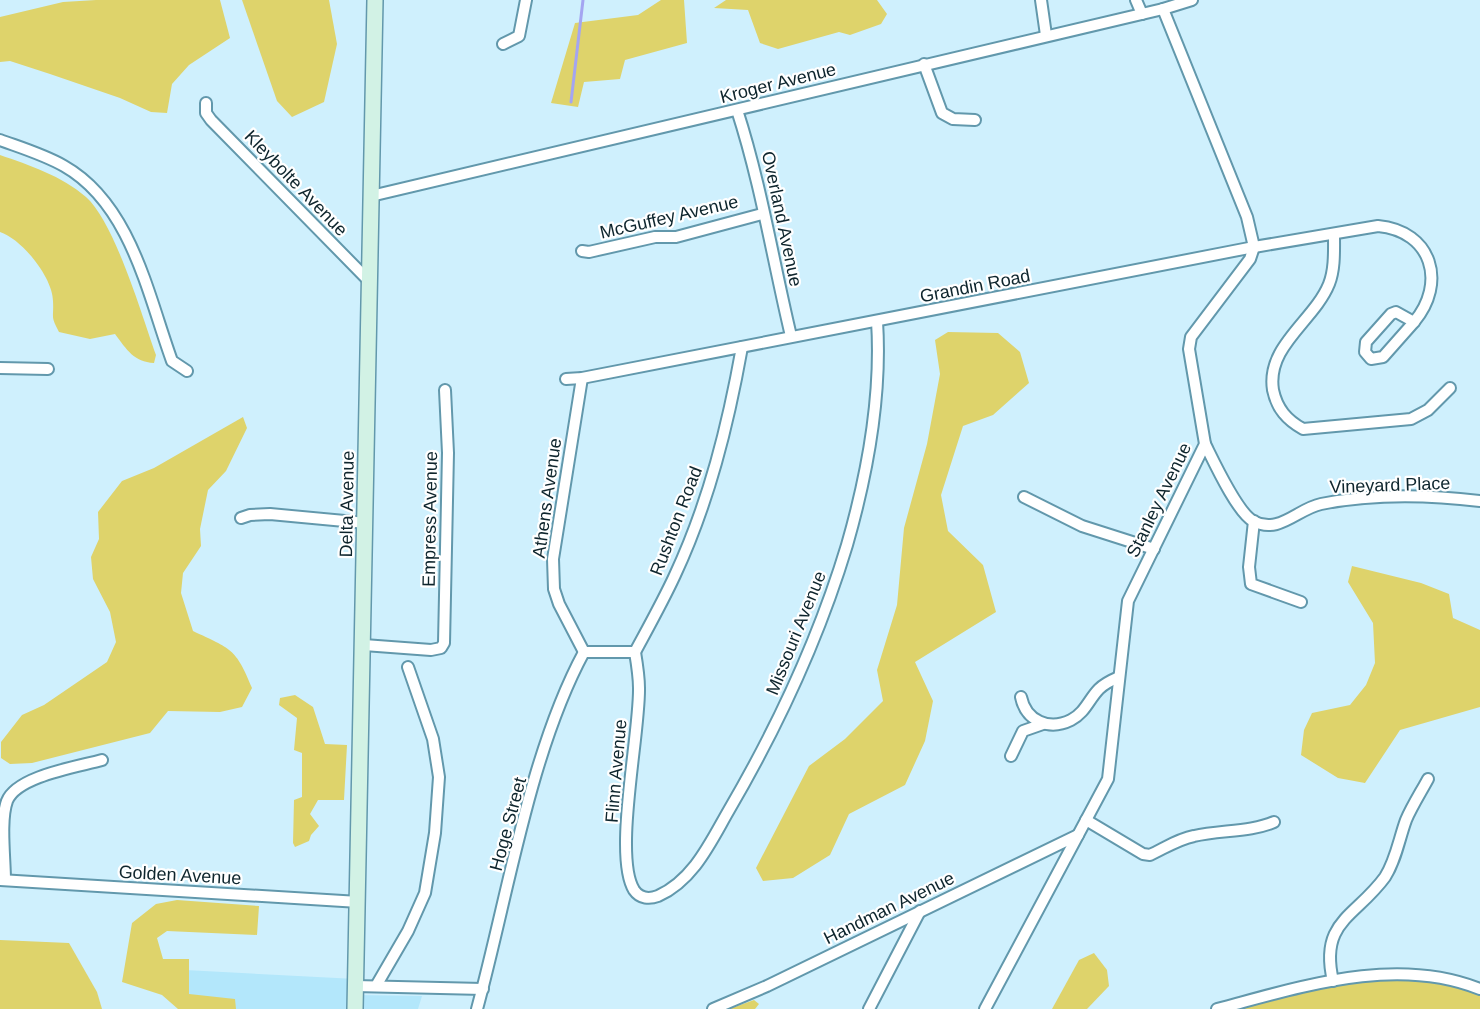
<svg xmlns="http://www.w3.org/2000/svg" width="1480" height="1009" font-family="Arial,sans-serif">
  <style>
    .built { fill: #b3e7fb }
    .green { fill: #ded36b }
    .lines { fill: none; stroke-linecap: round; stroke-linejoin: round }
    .stream { stroke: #a4a5f1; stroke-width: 3 }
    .street-casing { stroke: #6298ac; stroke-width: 14 }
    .secondary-casing { stroke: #6298ac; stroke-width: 18 }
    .street { stroke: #fff; stroke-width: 10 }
    .secondary { stroke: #d2f2e5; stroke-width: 15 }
    .labels { text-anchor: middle; stroke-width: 4.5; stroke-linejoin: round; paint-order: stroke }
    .street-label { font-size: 18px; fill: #0e252d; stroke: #fff }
  </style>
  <rect width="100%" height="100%" fill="#cff0fd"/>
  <polygon class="built" points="185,970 356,979 355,995 422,996 418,1009 185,1009"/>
  <g class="green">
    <polygon points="96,0 220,0 230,38 189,65 172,84 167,113 151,112 120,98 50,74 10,61 0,62 0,17 63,2"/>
    <polygon points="242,0 329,0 337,44 324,102 292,117 277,101"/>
    <polygon points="661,0 684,0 687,43 625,60 620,79 584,82 578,107 551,103 575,23 638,15"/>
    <polygon points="726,0 877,0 887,14 881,24 850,35 839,32 778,49 760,43 748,10 714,8"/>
    <path d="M 0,155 C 29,165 62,176 86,197 C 115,223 142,316 156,355 L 154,363 C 134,362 127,350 115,334 L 90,339 L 59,332 C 50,315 54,319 53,301 C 53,278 22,239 0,232 Z"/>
    <polygon points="948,332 998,333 1020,352 1029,383 993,415 963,426 941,495 948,531 983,565 996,612 915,662 933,701 925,741 905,785 849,814 830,855 793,878 763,881 756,868 809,766 845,739 883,701 877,670 897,605 904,528 927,444 940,374 935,340"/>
    <path d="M 243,417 L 247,428 L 226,471 L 208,490 L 200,529 L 201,546 L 183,573 L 181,593 L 193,631 C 231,649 236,648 252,688 L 242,707 L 220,712 L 168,711 L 150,733 L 32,763 L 10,764 L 1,758 L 1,742 L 22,715 L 44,705 L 107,662 L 116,642 L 110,612 L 93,579 L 91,557 L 99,539 L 98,512 L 122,481 L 154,468 Z"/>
    <polygon points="1352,566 1421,583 1449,594 1453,618 1480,630 1480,707 1400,730 1365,783 1338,778 1301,755 1304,730 1312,713 1350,705 1366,685 1375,663 1373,623 1348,582"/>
    <polygon points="295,695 313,707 325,744 347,745 344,800 318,800 310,814 319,826 311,835 309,841 295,847 293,843 294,800 302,797 302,753 294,750 297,718 279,705 280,698"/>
    <polygon points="177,900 259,906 257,935 167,931 157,938 163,959 189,959 189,994 235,999 236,1009 178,1009 162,995 122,982 132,923 156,904"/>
    <polygon points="0,940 69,943 97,992 102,1009 0,1009"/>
    <polygon points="1094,953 1107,970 1109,986 1087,1009 1052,1009 1079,960"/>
    <polygon points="1368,973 1480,989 1480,1009 1217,1009"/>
    <polygon points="754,1000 759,1004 755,1009 729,1009"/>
  </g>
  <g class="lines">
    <polyline class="stream" points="571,102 583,0"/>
    <defs>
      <g id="street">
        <polyline points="1041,0 1046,35"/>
        <polyline points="1136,0 1142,14"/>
        <polyline points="503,44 519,36 526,0"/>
        <polyline points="924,64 942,113 953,119 975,120"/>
        <polyline points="206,103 206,113 211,120 370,282"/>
        <path d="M 737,110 C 761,184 773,261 791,336"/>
        <path d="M 0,140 C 22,148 45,155 64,166 C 131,204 148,295 172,361 L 187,371"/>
        <polyline points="371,196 1163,9 1192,0"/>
        <path d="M 1334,234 C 1334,250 1335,269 1329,284 C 1314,321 1266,346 1273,390 C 1277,409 1287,420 1303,429 L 1411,419 L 1428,410 L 1450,388"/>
        <polyline points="582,251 589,252 655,237 676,237 762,214"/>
        <polygon points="1396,312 1414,322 1383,357 1371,359 1365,352 1366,342 1391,314"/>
        <polyline points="0,368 48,369"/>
        <polyline points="582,378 553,559 554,589 559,604 584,652"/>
        <path d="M 566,379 L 582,378 L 1254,247 L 1378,226 C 1432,231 1447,283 1414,322"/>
        <path d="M 1205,444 C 1214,462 1237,512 1253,521 C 1279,535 1297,509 1321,504 C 1371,494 1430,495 1480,501"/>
        <polyline points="1024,497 1082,526 1154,549"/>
        <polyline points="241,518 250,515 270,514 366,523"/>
        <polyline points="1254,521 1249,567 1251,584 1301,602"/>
        <polyline points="364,645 431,650 441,648 444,643 448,453 445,390"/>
        <path d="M 584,652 L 635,652 C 649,626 663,601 675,575 C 709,502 728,425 742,347"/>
        <path d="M 635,652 C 637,664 639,676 639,688 C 640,733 613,856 634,890 C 640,899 650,899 658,896 C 694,880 711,841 729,810 C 778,726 819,638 847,545 C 868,472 882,397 877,321"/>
        <path d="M 1021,697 C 1026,721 1049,731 1071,720 C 1085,713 1089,699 1099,689 C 1105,683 1112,680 1119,677"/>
        <polyline points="1011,756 1023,731 1043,724"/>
        <path d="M 1086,820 L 1143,854 L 1150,855 C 1165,848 1178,839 1194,836 C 1220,830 1251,832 1274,822"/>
        <polyline points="0,880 359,902"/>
        <path d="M 5,880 C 5,859 0,820 7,801 C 17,776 77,767 102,760"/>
        <path d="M 1333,981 C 1319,921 1356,917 1385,877 C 1396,860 1399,839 1406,820 C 1412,806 1421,792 1428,779"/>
        <polyline points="355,986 483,989"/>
        <polyline points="376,986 408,931 425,893 435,833 439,777 433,739 408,667"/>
        <path d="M 477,1009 C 508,896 529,754 584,652"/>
        <polyline points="713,1009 767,986 1078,835"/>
        <polyline points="869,1009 920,911"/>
        <polyline points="985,1009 1108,779 1128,601 1205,444 1189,349 1191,337 1250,259 1254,247 1247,217 1163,9"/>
        <path d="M 1217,1009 C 1301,987 1395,955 1480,989"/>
      </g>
      <polyline id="secondary" points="355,1009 375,0"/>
    </defs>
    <use href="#street" class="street-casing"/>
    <use href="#secondary" class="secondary-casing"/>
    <use href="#street" class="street"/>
    <use href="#secondary" class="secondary"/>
  </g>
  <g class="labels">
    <g class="street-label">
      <text transform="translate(778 83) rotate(-14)" y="6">Kroger Avenue</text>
      <text transform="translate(296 183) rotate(46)" y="6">Kleybolte Avenue</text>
      <text transform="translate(669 217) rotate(-13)" y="6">McGuffey Avenue</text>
      <text transform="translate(782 219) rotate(78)" y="6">Overland Avenue</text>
      <text transform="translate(975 286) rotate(-11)" y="6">Grandin Road</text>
      <text transform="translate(1390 485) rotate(-2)" y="6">Vineyard Place</text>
      <text transform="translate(547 498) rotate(-82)" y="6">Athens Avenue</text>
      <text transform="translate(1159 500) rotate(-64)" y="6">Stanley Avenue</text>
      <text transform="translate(347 504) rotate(-89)" y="6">Delta Avenue</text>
      <text transform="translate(430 519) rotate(-89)" y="6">Empress Avenue</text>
      <text transform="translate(676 521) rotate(-69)" y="6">Rushton Road</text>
      <text transform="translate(796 633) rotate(-68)" y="6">Missouri Avenue</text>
      <text transform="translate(616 771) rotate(-85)" y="6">Flinn Avenue</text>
      <text transform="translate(508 824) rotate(-75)" y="6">Hoge Street</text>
      <text transform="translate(180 875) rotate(3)" y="6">Golden Avenue</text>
      <text transform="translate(889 908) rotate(-26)" y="6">Handman Avenue</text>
    </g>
  </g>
</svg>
